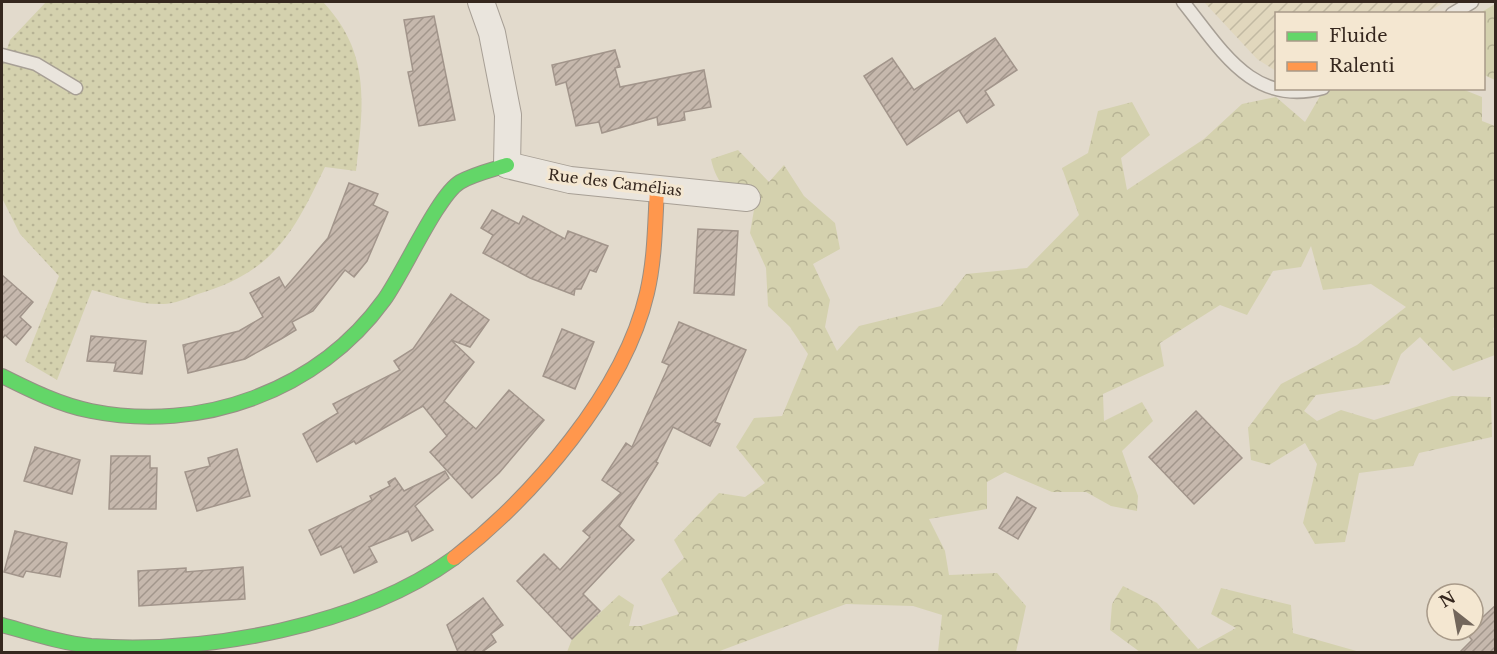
<svg xmlns="http://www.w3.org/2000/svg" width="1497" height="654" font-family="'Libre Baskerville',serif">
  <style>
    .farmland { fill: url(#farmland-furrows) }
    .grass { fill: url(#grass-dots) }
    .forest { fill: url(#forest-crowns) }
    .building { fill: url(#building-hatch); stroke: #a2958b; stroke-width: 1.5 }
    .lines { fill: none; stroke-linecap: round; stroke-linejoin: round }
    .lane-casing { stroke: #a79f95; stroke-width: 15 }
    .street-casing { stroke: #a79f95; stroke-width: 28 }
    .fast-casing { stroke: #978f85; stroke-width: 16 }
    .slow-casing { stroke: #978f85; stroke-width: 16 }
    .lane { stroke: #eae5dd; stroke-width: 12 }
    .street { stroke: #eae5dd; stroke-width: 26 }
    .fast { stroke: #63d668; stroke-width: 14 }
    .slow { stroke: #ff974d; stroke-width: 14 }
    .labels { text-anchor: middle; stroke-width: 6; stroke-linejoin: round; paint-order: stroke }
    .street-label { font-size: 15px; fill: #35271e; stroke: #f4e7d1 }
  </style>
  <defs>
    <pattern id="farmland-furrows" width="10" height="10" patternUnits="userSpaceOnUse" patternTransform="scale(1.5)"><rect width="10" height="10" fill="#e1d7bd"/><path d="M-1 1l2-2M0 10L10 0M9 11l2-2" fill="none" stroke="#c2b9a2"/></pattern>
    <pattern id="grass-dots" width="8" height="8" patternUnits="userSpaceOnUse" patternTransform="scale(1.5)"><rect width="8" height="8" fill="#d4d1ae"/><path d="M2 2h.1M6 6h.1" fill="none" stroke="#b7b395" stroke-width="1.8" stroke-linecap="round"/></pattern>
    <pattern id="forest-crowns" width="20" height="18" patternUnits="userSpaceOnUse" patternTransform="scale(1.5)"><rect width="20" height="18" fill="#d4d1ae"/><path d="M2 6a3 3 0 1 1 6 0M12 15a3 3 0 1 1 6 0" fill="none" stroke="#b7b395"/></pattern>
    <pattern id="building-hatch" width="6" height="6" patternUnits="userSpaceOnUse" patternTransform="scale(1.5)"><rect width="6" height="6" fill="#c6b8ad"/><path d="M-1 1l2-2M0 6l6-6M5 7l2-2" fill="none" stroke="#a2968c"/></pattern>
  </defs>
  <rect width="100%" height="100%" fill="#e2dacc"/>
  <polygon class="farmland" points="1204,2 1445,2 1426,13 1276,14 1276,71 1257,59"/>
  <path class="grass" d="M 46,2 L 323,2 C 372,54 363,106 356,171 L 325,167 C 293,234 273,272 198,294 C 188,298 174,304 163,304 C 139,305 115,296 92,290 L 57,380 L 25,361 L 59,276 L 20,234 L 2,198 L 2,64 L 10,40 Z"/>
  <g class="forest">
    <polygon points="1495,4 1495,80 1484,75 1484,14 1480,13"/>
    <path d="M 1331,89 L 1462,89 L 1482,97 L 1482,121 L 1495,126 L 1496,323 L 1493,329 L 1495,332 L 1495,355 L 1453,371 L 1420,337 L 1401,354 L 1389,384 L 1316,395 L 1304,411 L 1317,421 L 1341,410 L 1374,420 L 1452,396 L 1491,397 L 1492,437 L 1419,453 L 1413,466 L 1359,473 L 1345,542 L 1315,544 L 1303,523 L 1317,464 L 1305,443 L 1269,465 L 1251,460 L 1248,428 L 1281,384 L 1357,345 L 1406,307 L 1371,284 L 1323,290 L 1311,246 L 1301,267 L 1273,271 L 1247,315 L 1220,305 L 1160,343 L 1164,366 L 1103,394 L 1104,421 L 1142,402 L 1153,421 L 1122,451 L 1138,496 L 1137,511 L 1111,506 L 1086,492 L 1052,492 L 1005,472 L 987,482 L 987,509 L 929,519 L 945,551 L 949,575 L 997,573 L 1026,606 L 1016,652 L 938,652 L 942,615 L 913,606 L 846,604 L 717,652 L 567,652 L 572,639 L 619,595 L 634,605 L 629,626 L 641,626 L 679,614 L 661,579 L 684,558 L 674,540 L 719,493 L 745,497 L 765,483 L 736,447 L 754,418 L 782,416 L 808,354 L 790,327 L 768,306 L 766,268 L 750,233 L 755,204 C 730,193 717,187 711,159 L 738,150 L 769,182 L 784,165 L 804,196 L 835,223 L 840,249 L 813,264 L 830,300 L 825,327 L 837,351 L 859,326 L 941,306 L 966,274 L 1027,268 L 1079,215 L 1062,168 L 1088,153 L 1098,111 L 1132,102 L 1150,135 L 1121,158 L 1127,190 L 1204,139 L 1242,104 L 1276,97 L 1305,122 L 1323,91 Z"/>
    <polygon points="1123,586 1157,603 1198,649 1236,628 1211,614 1221,588 1291,605 1293,633 1360,652 1140,652 1110,630 1112,604"/>
  </g>
  <g class="building">
    <polygon points="434,16 455,120 419,126 408,72 413,71 404,20"/>
    <polygon points="995,38 1017,70 985,91 994,105 967,123 959,110 907,145 864,76 892,58 914,90"/>
    <polygon points="615,50 620,67 615,68 620,87 704,70 711,107 684,112 685,120 658,125 657,117 602,133 599,122 576,126 566,82 556,85 552,65"/>
    <polygon points="349,183 378,194 373,205 388,212 367,261 354,277 345,270 313,311 292,322 296,330 281,339 245,359 188,373 183,345 239,331 263,317 250,293 279,277 285,288 328,238"/>
    <polygon points="492,210 519,224 523,216 565,239 568,231 608,246 596,272 590,270 581,289 575,289 574,295 530,278 483,253 493,235 481,228"/>
    <polygon points="698,229 738,231 734,295 694,293"/>
    <polygon points="2,275 33,302 20,317 31,327 16,345 5,335 2,339"/>
    <polygon points="451,294 489,320 470,347 451,340 474,362 444,401 476,429 509,390 544,420 499,473 472,498 430,452 447,436 423,406 356,444 354,441 317,462 303,434 338,413 333,404 400,370 394,361 413,349"/>
    <polygon points="679,322 746,350 715,422 720,424 710,446 673,427 656,462 658,463 619,526 634,540 583,594 600,611 572,639 517,581 544,554 560,570 590,537 583,531 621,493 602,480 626,443 632,447 669,365 662,362"/>
    <polygon points="562,329 594,342 575,389 543,376"/>
    <polygon points="91,336 146,341 142,374 114,371 116,363 87,361"/>
    <polygon points="1196,411 1242,458 1194,504 1149,457"/>
    <polygon points="35,447 80,460 72,494 24,481"/>
    <polygon points="237,449 250,496 197,511 185,472 210,466 208,458"/>
    <polygon points="111,456 150,456 150,468 157,468 156,509 109,509"/>
    <polygon points="445,471 449,478 415,506 433,530 412,541 408,531 369,547 377,562 354,573 341,546 321,555 309,530 372,500 370,496 390,486 388,482 395,478 404,491"/>
    <polygon points="1017,497 1036,508 1018,539 999,528"/>
    <polygon points="15,531 67,543 60,577 26,571 23,577 4,572"/>
    <polygon points="243,567 245,599 139,606 138,571 186,568 186,572"/>
    <polygon points="483,598 503,625 491,634 496,642 482,652 458,652 447,625"/>
    <polygon points="1496,605 1496,652 1460,652 1472,640 1466,633 1473,630 1473,626"/>
  </g>
  <g class="lines">
    <defs>
      <g id="lane">
        <path d="M 1183,2 C 1221,49 1252,107 1323,88"/>
        <polyline points="1452,14 1472,2"/>
        <polyline points="2,55 36,64 76,88"/>
      </g>
      <polyline id="street" points="481,2 492,33 508,115 507,165 570,180 747,198"/>
      <g id="fast">
        <path d="M 2,376 C 30,390 60,405 91,411 C 201,433 318,391 384,300 C 403,274 438,195 460,182 C 474,174 492,170 507,165"/>
        <path d="M 2,625 C 31,633 61,643 91,646 C 207,654 360,626 454,558"/>
      </g>
      <path id="slow" d="M 454,558 C 532,497 624,392 647,293 C 655,259 655,224 657,189"/>
    </defs>
    <use href="#lane" class="lane-casing"/>
    <use href="#street" class="street-casing"/>
    <use href="#fast" class="fast-casing"/>
    <use href="#slow" class="slow-casing"/>
    <use href="#lane" class="lane"/>
    <use href="#street" class="street"/>
    <use href="#fast" class="fast"/>
    <use href="#slow" class="slow"/>
  </g>
  <g class="labels">
    <g class="street-label">
      <text transform="translate(615 183) rotate(7)" y="5">Rue des Camélias</text>
    </g>
  </g>
  <rect width="1497" height="654" fill="none" stroke="#35271e" stroke-width="6"/>
  <rect x="1275" y="12" width="210" height="78" fill="#f4e7d1" stroke="#a89a89" stroke-width="1.5"/>
  <rect x="1287" y="32" width="30" height="9" fill="#63d668" stroke="#a89a89" stroke-width="1.5"/>
  <text x="1329" y="42" font-size="18" fill="#35271e">Fluide</text>
  <rect x="1287" y="62" width="30" height="9" fill="#ff974d" stroke="#a89a89" stroke-width="1.5"/>
  <text x="1329" y="72" font-size="18" fill="#35271e">Ralenti</text>
  <g transform="translate(1455 612) rotate(329)"><circle r="28" fill="#f4e7d1" stroke="#a89a89" stroke-width="1.5"/>
  <path d="M0-4.5L10 22L0 15L-10 22Z" fill="#72665b"/>
  <text y="-9" font-size="16" font-weight="bold" text-anchor="middle" fill="#35271e">N</text>
  </g>
</svg>
